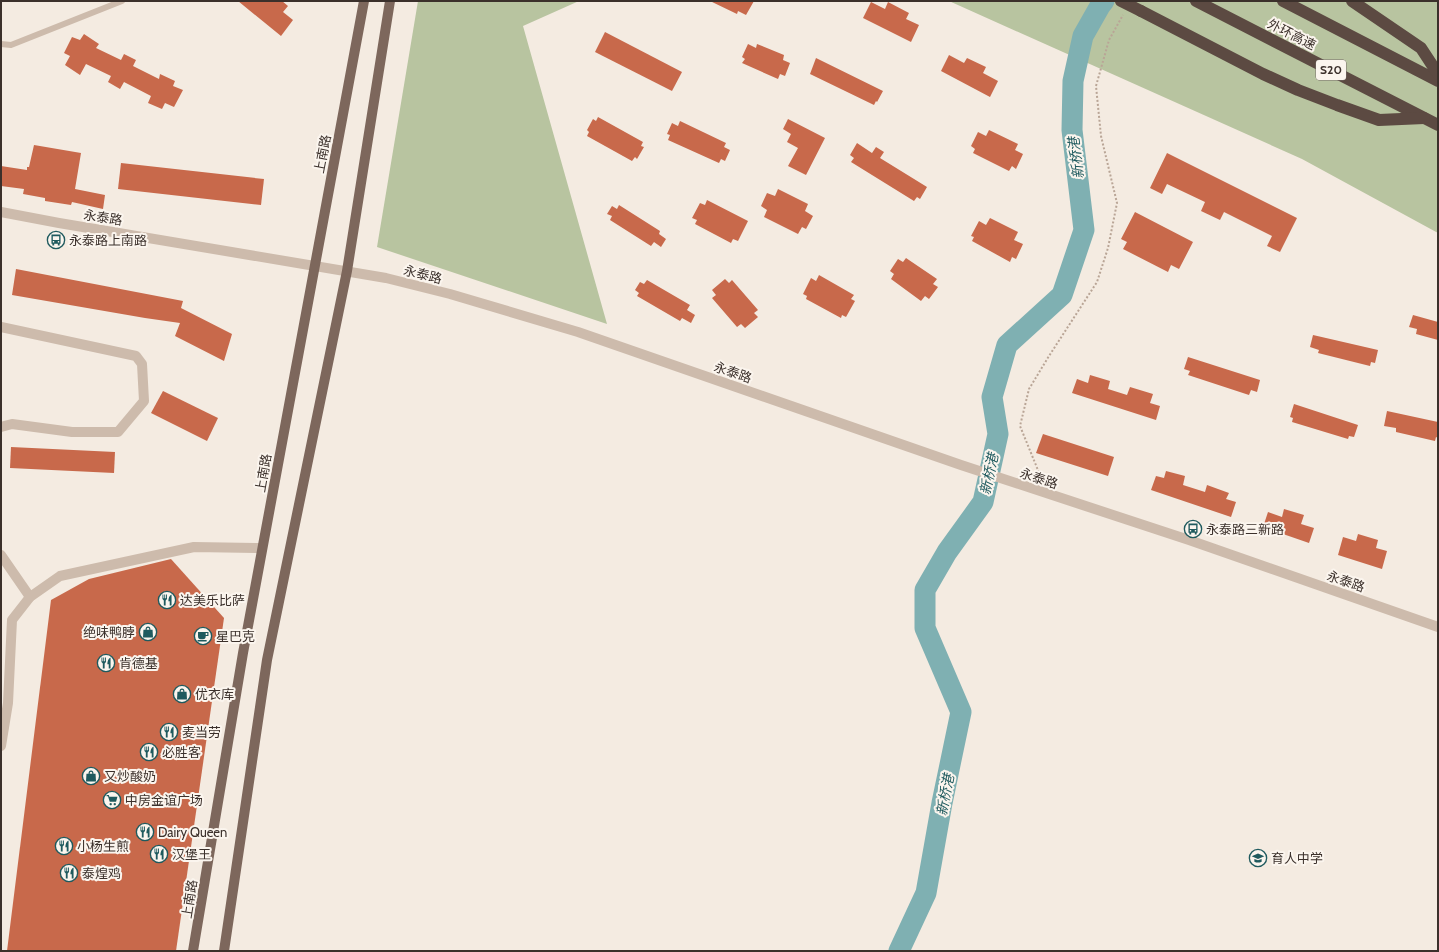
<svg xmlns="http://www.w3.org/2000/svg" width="1439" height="952" font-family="Cabin,'Noto Sans SC',sans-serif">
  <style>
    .green { fill: #b8c4a0 }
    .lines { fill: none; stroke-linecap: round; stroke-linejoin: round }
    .river { stroke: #7fb0b2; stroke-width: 21 }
    .building { fill: #c8694b }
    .path { stroke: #b9a596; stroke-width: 2; stroke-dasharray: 2 2; stroke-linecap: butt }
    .service { stroke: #cdbbac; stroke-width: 6 }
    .minor { stroke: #cdbbac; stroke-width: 10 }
    .tertiary { stroke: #cdbbac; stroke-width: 10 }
    .primary { stroke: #7d675c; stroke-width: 10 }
    .motorway { stroke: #5c4a42; stroke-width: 12 }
    .motorway-bridge { stroke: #5c4a42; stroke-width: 12 }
    .labels { text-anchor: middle; stroke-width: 4; stroke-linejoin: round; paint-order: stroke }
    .shield { fill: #fbf5ee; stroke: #756b66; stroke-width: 1 }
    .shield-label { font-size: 12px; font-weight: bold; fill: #3b302b }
    .street-label { font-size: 13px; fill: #3b302b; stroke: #fbf5ee }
    .poi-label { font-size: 13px; fill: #3b302b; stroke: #fbf5ee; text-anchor: start }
    .water-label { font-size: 14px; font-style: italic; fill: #1f5a5e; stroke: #fbf5ee }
  </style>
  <rect width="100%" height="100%" fill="#f4ebe1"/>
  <g class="green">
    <polygon points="418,1 579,1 523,26 607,324 377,247"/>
    <polygon points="949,1 1438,1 1438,233 1302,159"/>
  </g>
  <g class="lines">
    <polyline class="river" points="899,951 926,893 942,803 961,712 925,628 925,590 947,552 983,502 998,434 992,397 1007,345 1062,295 1084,230 1072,130 1073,81 1083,36 1100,6 1104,1"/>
  </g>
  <g class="building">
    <polygon points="238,1 282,1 288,6 283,12 293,20 281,36"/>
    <polygon points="710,1 754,1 746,15 738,11 737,14"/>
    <polygon points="871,2 885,9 888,2 909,13 906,19 919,25 911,42 863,18"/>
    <polygon points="605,32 682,72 672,91 595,52"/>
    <polygon points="84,34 99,44 96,48 121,60 124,54 136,60 133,66 159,79 160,74 175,81 173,86 183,90 174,107 165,103 162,109 148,103 151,96 124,82 120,89 108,82 111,76 86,64 80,75 65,65 70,56 64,53 72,37 80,40"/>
    <polygon points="748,44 756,48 757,44 784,55 783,60 790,63 785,76 780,74 778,79 742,63 745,59 742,57"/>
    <polygon points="949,55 964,63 967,58 986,67 983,73 998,81 990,97 941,71"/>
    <polygon points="816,58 883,91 877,102 876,101 874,105 810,74"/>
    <polygon points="598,117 643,142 641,146 644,147 637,159 635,157 632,161 587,136 589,132 587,130 593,119 596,121"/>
    <polygon points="788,119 825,138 806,175 788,166 798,148 787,142 791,134 783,129"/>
    <polygon points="680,121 726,143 724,147 730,150 725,161 721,159 719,163 668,140 670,135 667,134 672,123 678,126"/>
    <polygon points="989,130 1018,144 1015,150 1023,154 1016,169 1012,166 1009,171 973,153 975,149 971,146 978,132 986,136"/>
    <polygon points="857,143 872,153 876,147 884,152 880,158 927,187 920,199 917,197 914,201 851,162 854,158 850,155"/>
    <polygon points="34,145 81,153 75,189 105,195 103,209 72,202 71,205 45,201 45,198 23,194 24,189 1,186 1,166 27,170 27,167 29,167"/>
    <polygon points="1167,153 1297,218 1280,252 1267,246 1272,236 1224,212 1220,220 1201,211 1205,202 1167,184 1162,194 1150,188"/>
    <polygon points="121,163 264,179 261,205 118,189"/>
    <polygon points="778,189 808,204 805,211 813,216 806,229 802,227 798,234 764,217 767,210 761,206 767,193 775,196"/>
    <polygon points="707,200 748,221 738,241 733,239 731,243 695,224 697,220 692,218 700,203 705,205"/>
    <polygon points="619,205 660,231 659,234 666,239 661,247 654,242 651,246 610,220 612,216 607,214 612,206 617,209"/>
    <polygon points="1135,212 1193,242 1179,269 1171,265 1168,272 1123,249 1127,242 1121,239"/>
    <polygon points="990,218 1018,232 1014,240 1023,244 1016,259 1012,257 1010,262 972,241 974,237 971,236 979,221 986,225"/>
    <polygon points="906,258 937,279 933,284 938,287 929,299 925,296 921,301 891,279 894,274 890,271 898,259 903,262"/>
    <polygon points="16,269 183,301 181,308 232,334 224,361 175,336 180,323 145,318 12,295"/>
    <polygon points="819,275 854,295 851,299 855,301 846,317 842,315 841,318 806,299 807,296 803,294 811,278 816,281"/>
    <polygon points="725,279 729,283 732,280 758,310 754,313 758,317 745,328 741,324 737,327 712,298 716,295 712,290"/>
    <polygon points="647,280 690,305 687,310 695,315 691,323 682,318 680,321 637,296 639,293 635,290 640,282 644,284"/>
    <polygon points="1413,315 1438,322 1438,340 1416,334 1417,329 1409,327"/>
    <polygon points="1313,335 1378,350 1375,363 1371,362 1370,366 1318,353 1319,350 1310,347"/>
    <polygon points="1188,357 1260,380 1257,392 1251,390 1249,395 1188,375 1190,371 1184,369"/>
    <polygon points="1090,375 1110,381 1108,389 1127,395 1130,387 1153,394 1150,403 1160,406 1156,420 1072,393 1077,379 1088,383"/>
    <polygon points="163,391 218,418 207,441 151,413"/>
    <polygon points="1294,404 1358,425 1354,437 1349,436 1348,439 1292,422 1293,418 1290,417"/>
    <polygon points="1387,411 1438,422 1438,438 1436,437 1435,441 1396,432 1396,428 1384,426"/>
    <polygon points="1043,434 1114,457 1108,476 1036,453"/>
    <polygon points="11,447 115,452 114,473 10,468"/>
    <polygon points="1166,471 1185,476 1183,485 1205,492 1207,485 1229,493 1226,499 1236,502 1231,517 1151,490 1156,476 1164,478"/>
    <polygon points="1284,509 1304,515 1301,524 1314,528 1309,543 1263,527 1268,512 1282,517"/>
    <polygon points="1358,534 1378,540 1376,548 1387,551 1382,569 1338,555 1343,537 1356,541"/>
    <polygon points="171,559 224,618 176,951 7,951 51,600 89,579"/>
  </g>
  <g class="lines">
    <polyline class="path" points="1042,480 1020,426 1029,389 1049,356 1097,282 1108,248 1117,203 1101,136 1096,86 1109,40 1123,15"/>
    <polyline class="service" points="1,44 11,45 122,1"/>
    <g class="minor">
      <polyline points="1,327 136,356 142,364 144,401 118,432 72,432 12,424 1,427"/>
      <polyline points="1,555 30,597"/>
      <polyline points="1,746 8,703 12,620 30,597 60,576 194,547 262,548"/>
    </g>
    <polyline class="tertiary" points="1,212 59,223 386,278 450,294 578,332 961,465 1189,540 1438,627"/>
    <g class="primary">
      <polyline points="193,951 243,653 364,1"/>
      <polyline points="224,951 267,660 347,271 390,1"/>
    </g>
    <g class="motorway">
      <polyline points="1196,1 1438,125"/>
      <polyline points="1283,1 1438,81"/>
      <polyline points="1352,1 1421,48 1438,74"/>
      <polyline points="1141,11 1263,74 1298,90 1337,105 1379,120 1424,118"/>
    </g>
    <polyline class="motorway-bridge" points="1121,1 1141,11"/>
  </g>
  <defs>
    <symbol id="bus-ring" viewBox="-11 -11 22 22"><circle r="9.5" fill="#fbf5ee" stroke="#1f5a5e" stroke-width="1.5"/><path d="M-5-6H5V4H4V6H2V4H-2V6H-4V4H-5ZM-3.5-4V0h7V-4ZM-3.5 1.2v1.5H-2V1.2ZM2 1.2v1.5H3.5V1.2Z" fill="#1f5a5e"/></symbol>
    <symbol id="restaurant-ring" viewBox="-11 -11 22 22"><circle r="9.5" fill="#fbf5ee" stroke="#1f5a5e" stroke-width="1.5"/><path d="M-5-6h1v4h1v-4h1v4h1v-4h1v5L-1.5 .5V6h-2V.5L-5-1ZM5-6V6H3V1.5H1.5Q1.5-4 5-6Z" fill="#1f5a5e"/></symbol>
    <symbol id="shop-ring" viewBox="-11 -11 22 22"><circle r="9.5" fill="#fbf5ee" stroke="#1f5a5e" stroke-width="1.5"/><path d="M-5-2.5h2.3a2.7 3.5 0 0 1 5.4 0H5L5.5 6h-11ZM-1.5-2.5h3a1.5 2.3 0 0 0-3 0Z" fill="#1f5a5e"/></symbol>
    <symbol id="cafe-ring" viewBox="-11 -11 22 22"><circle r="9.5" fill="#fbf5ee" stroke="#1f5a5e" stroke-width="1.5"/><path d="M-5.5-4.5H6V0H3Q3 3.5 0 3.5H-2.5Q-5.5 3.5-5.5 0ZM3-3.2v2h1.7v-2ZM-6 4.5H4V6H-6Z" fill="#1f5a5e"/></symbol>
    <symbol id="supermarket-ring" viewBox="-11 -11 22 22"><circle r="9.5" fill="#fbf5ee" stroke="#1f5a5e" stroke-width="1.5"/><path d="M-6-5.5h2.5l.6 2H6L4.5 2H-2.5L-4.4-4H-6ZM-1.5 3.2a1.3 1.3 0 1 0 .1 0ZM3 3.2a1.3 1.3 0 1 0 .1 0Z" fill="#1f5a5e"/></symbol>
    <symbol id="school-ring" viewBox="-11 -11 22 22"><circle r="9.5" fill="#fbf5ee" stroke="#1f5a5e" stroke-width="1.5"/><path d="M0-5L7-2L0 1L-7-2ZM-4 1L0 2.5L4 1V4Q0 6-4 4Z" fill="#1f5a5e"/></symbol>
  </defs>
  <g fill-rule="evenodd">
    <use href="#bus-ring" x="46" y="230" width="20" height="20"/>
    <use href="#bus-ring" x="1183" y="519" width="20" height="20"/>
    <use href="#restaurant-ring" x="157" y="590" width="20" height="20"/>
    <use href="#shop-ring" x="138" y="622" width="20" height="20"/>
    <use href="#cafe-ring" x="193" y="626" width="20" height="20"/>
    <use href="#restaurant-ring" x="96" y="653" width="20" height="20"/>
    <use href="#shop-ring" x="172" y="684" width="20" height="20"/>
    <use href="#restaurant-ring" x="159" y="722" width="20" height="20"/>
    <use href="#restaurant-ring" x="139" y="742" width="20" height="20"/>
    <use href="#shop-ring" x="81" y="766" width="20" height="20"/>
    <use href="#supermarket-ring" x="102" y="790" width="20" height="20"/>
    <use href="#restaurant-ring" x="135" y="822" width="20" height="20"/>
    <use href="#restaurant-ring" x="54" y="836" width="20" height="20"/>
    <use href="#restaurant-ring" x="149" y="844" width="20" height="20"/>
    <use href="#school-ring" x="1248" y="848" width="20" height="20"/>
    <use href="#restaurant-ring" x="59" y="863" width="20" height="20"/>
  </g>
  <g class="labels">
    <rect class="shield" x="1316" y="60" width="30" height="20" rx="3"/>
    <g class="shield-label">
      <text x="1331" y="74">S20</text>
    </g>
    <g class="street-label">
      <text transform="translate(1292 34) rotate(27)" y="5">外环高速</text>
      <text transform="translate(322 154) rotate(-79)" y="5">上南路</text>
      <text transform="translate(103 217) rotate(9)" y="5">永泰路</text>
      <text transform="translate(423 274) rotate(14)" y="5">永泰路</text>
      <text transform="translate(733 372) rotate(19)" y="5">永泰路</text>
      <text transform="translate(263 473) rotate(-80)" y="5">上南路</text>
      <text transform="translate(1039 478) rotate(18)" y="5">永泰路</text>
      <text transform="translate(1346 581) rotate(19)" y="5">永泰路</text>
      <text transform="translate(189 899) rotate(-81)" y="5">上南路</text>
    </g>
    <g class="poi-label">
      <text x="69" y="245">永泰路上南路</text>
      <text x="1206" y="534">永泰路三新路</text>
      <text x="180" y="605">达美乐比萨</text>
      <text x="135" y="637" text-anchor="end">绝味鸭脖</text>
      <text x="216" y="641">星巴克</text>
      <text x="119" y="668">肯德基</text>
      <text x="195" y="699">优衣库</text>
      <text x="182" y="737">麦当劳</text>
      <text x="162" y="757">必胜客</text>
      <text x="104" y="781">又炒酸奶</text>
      <text x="125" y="805">中房金谊广场</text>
      <text x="158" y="837">Dairy Queen</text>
      <text x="77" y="851">小杨生煎</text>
      <text x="172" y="859">汉堡王</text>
      <text x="1271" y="863">育人中学</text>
      <text x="82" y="878">泰煌鸡</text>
    </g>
    <g class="water-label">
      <text transform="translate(1076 158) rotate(-97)" y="5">新桥港</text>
      <text transform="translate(989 474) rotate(-78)" y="5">新桥港</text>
      <text transform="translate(945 795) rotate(-79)" y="5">新桥港</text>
    </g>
  </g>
  <rect width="1439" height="952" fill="none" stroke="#3b302b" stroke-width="4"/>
</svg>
